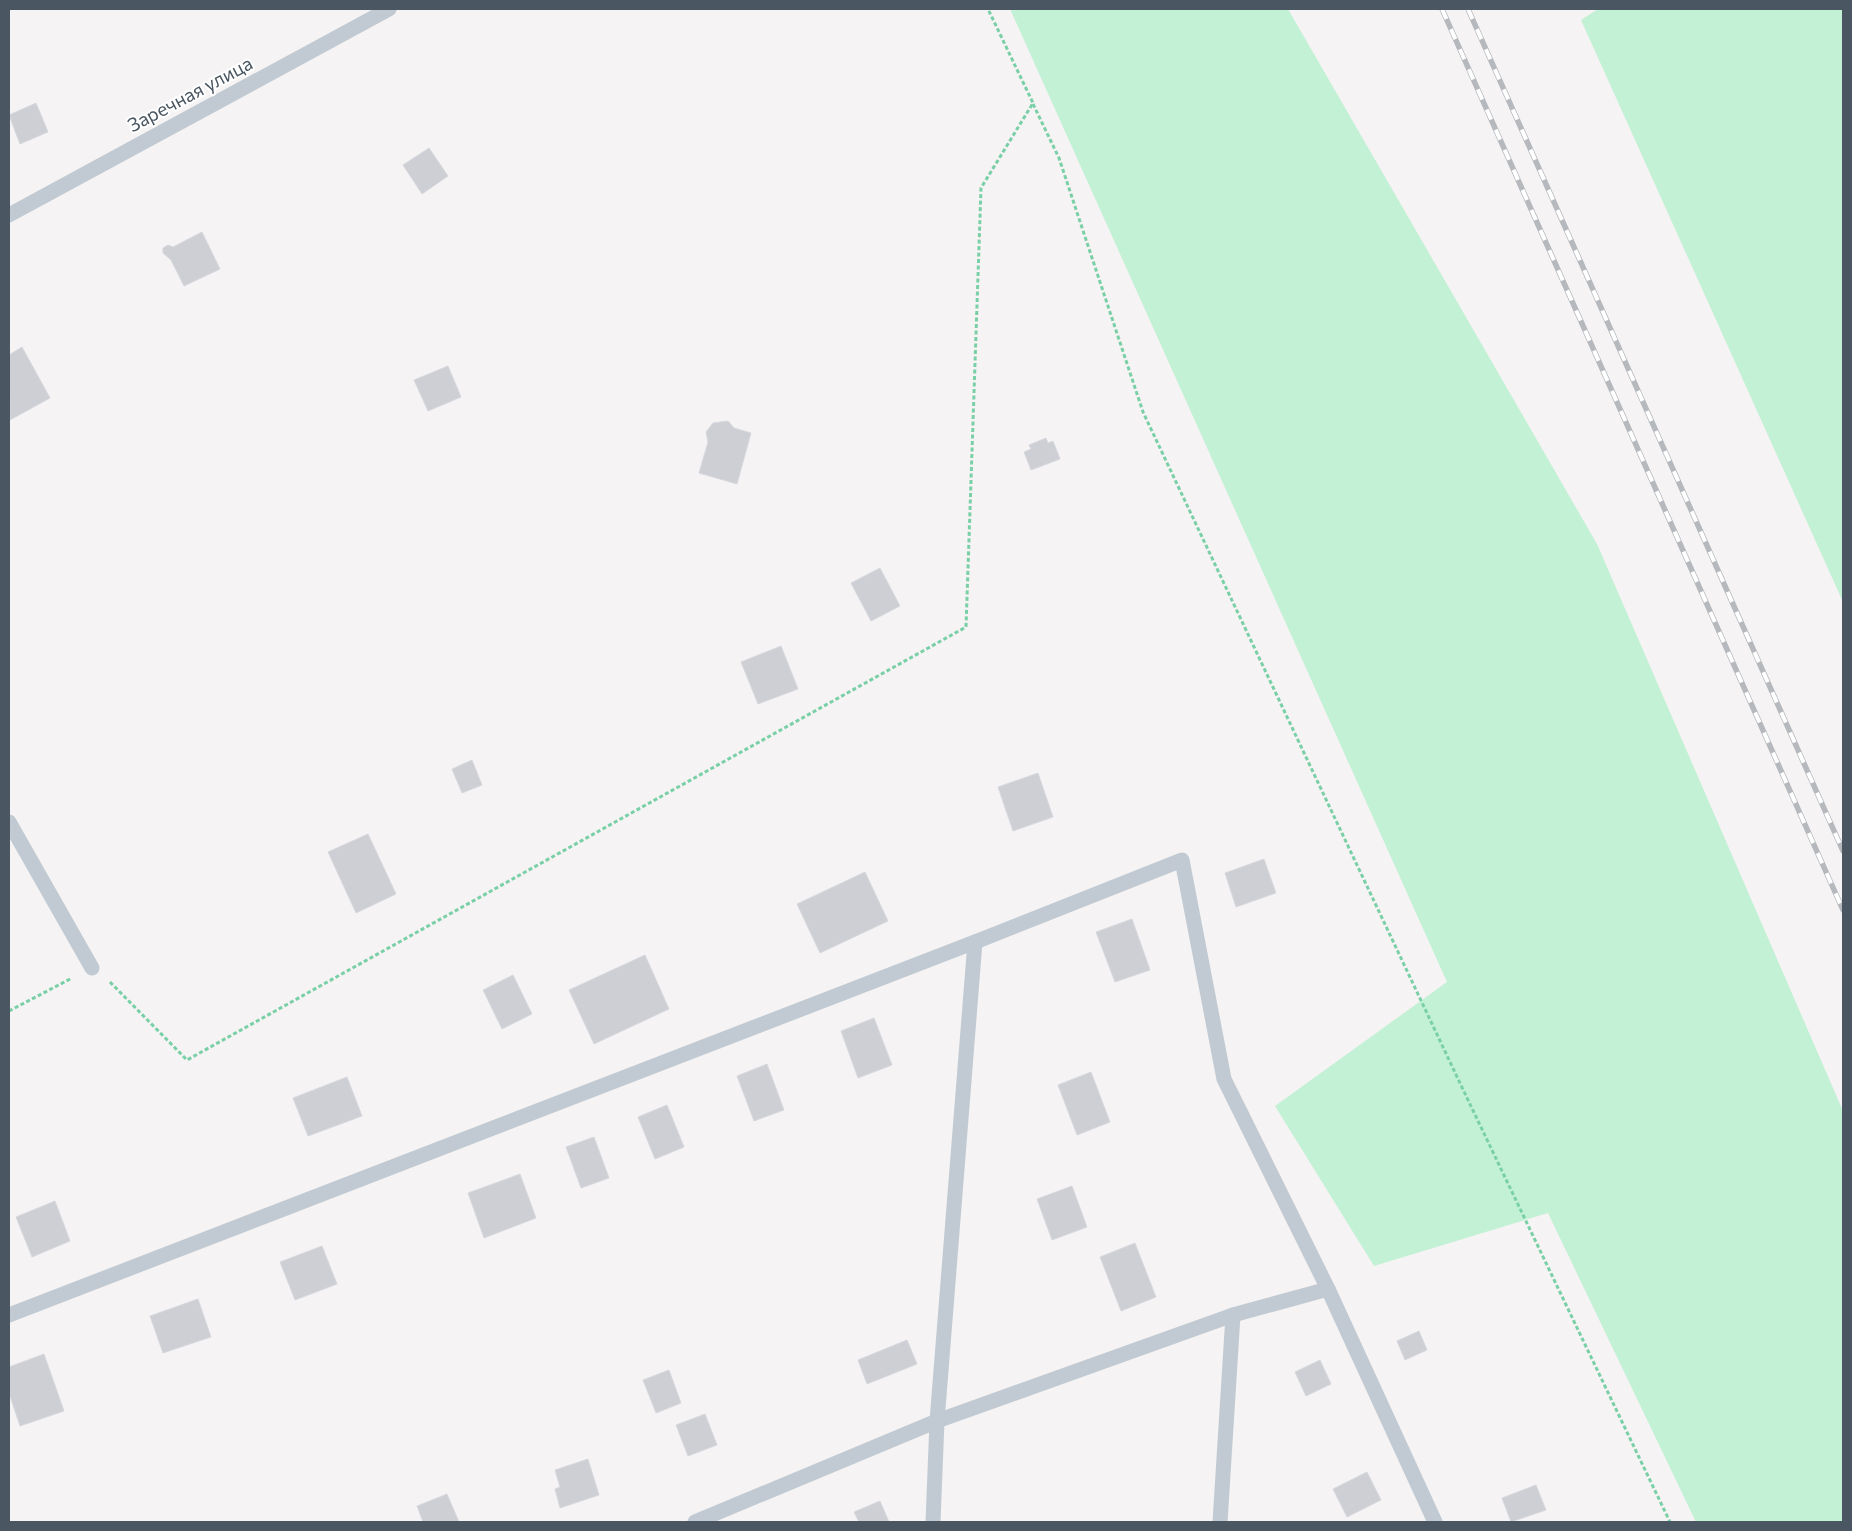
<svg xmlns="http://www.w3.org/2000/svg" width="1852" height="1531" font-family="Commissioner,sans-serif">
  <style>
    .green { fill: #c3f1d5 }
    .building { fill: #cdcfd5; stroke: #d7d9de }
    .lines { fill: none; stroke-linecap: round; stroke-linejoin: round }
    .path { stroke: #7ad0a6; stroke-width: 3; stroke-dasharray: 4 2.5; stroke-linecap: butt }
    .lane { stroke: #c1cad2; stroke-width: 15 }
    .rail-casing { stroke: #b5b8bd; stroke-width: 5.5 }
    .rail { stroke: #fff; stroke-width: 4; stroke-dasharray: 11; stroke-linecap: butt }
    .labels { text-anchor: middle; stroke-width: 4; stroke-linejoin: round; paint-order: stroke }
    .street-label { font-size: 19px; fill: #4a5661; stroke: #fff }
  </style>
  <rect width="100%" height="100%" fill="#f5f3f3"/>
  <g class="green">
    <polygon points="1010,9 1288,9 1597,544 1843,1111 1843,1522 1696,1522 1548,1213 1374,1266 1275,1106 1447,982"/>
    <polygon points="1598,9 1843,9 1843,602 1581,20"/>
  </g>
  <g class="building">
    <polygon points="36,103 48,132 20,144 9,115"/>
    <polygon points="429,148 448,176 422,194 403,165"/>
    <polygon points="202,232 220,269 184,286 171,260 163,253 163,248 168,245 173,247"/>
    <polygon points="22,347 50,398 10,420 9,355"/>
    <polygon points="448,366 461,397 428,411 414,380"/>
    <polygon points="728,421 734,428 751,433 737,484 699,473 708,442 706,432 713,423"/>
    <polygon points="1046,438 1048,443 1053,441 1060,459 1031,470 1024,452 1031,449 1029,445"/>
    <polygon points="880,568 900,606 871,621 851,583"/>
    <polygon points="781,646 798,689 758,704 741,662"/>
    <polygon points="472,760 482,785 462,793 452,769"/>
    <polygon points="1038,773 1053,817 1013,831 998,787"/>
    <polygon points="368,834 396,894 356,913 328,852"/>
    <polygon points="1264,859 1276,893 1236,907 1225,873"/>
    <polygon points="865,872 888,921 820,953 797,904"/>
    <polygon points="1132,919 1150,970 1115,982 1096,932"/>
    <polygon points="645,955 669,1009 594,1044 569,990"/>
    <polygon points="513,975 532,1014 502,1029 483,990"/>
    <polygon points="874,1018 892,1065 858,1078 841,1031"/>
    <polygon points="767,1064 784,1110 754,1121 737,1076"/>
    <polygon points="1091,1072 1110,1122 1077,1135 1058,1085"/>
    <polygon points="347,1077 362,1116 308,1136 293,1098"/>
    <polygon points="667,1105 684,1147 655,1159 638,1117"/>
    <polygon points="594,1137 609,1178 581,1188 566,1147"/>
    <polygon points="520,1174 536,1218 484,1238 468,1193"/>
    <polygon points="1072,1186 1087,1227 1052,1240 1037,1199"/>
    <polygon points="55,1201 70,1241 32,1257 16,1217"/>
    <polygon points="1135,1243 1156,1297 1121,1311 1100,1257"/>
    <polygon points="322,1246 337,1284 295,1300 280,1262"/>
    <polygon points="198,1299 211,1337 163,1353 150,1316"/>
    <polygon points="1419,1331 1427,1350 1405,1360 1397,1341"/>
    <polygon points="907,1340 917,1364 867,1384 858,1360"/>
    <polygon points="44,1354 64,1411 20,1426 9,1393 9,1367"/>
    <polygon points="1320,1360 1331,1384 1306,1396 1295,1372"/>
    <polygon points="669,1370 681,1403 656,1413 643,1380"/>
    <polygon points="705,1414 717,1445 688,1456 676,1425"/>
    <polygon points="588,1459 599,1495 560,1508 555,1489 560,1487 555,1470"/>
    <polygon points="1367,1472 1381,1500 1347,1517 1333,1489"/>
    <polygon points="1536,1485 1546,1510 1511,1522 1502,1498"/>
    <polygon points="447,1494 459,1522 423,1522 417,1506"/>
    <polygon points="880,1501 889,1522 859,1522 854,1512"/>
  </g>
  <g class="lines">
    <g class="path">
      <polyline points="1033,104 1059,158 1143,412 1468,1100 1670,1522"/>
      <polyline points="110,982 187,1060 966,627 981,188 1033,103 988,9"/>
      <polyline points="9,1011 72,978"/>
    </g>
    <g class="lane">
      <polyline points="9,215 389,9"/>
      <polyline points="9,822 92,968"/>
      <polyline points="9,1315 975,942 1182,860 1224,1079 1328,1289 1435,1522"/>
      <polyline points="695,1522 937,1421 1233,1315 1328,1289"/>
      <polyline points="933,1522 937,1421 975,942"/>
      <polyline points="1220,1522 1233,1315"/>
    </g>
    <defs>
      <g id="rail">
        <polyline points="1442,9 1843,910"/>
        <polyline points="1468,9 1843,851"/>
      </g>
    </defs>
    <use href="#rail" class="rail-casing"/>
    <use href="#rail" class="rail"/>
  </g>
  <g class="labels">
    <g class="street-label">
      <text transform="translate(190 94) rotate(-28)" y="7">Заречная улица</text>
    </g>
  </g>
  <rect width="1852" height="1531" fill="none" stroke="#4a5661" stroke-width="20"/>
</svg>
